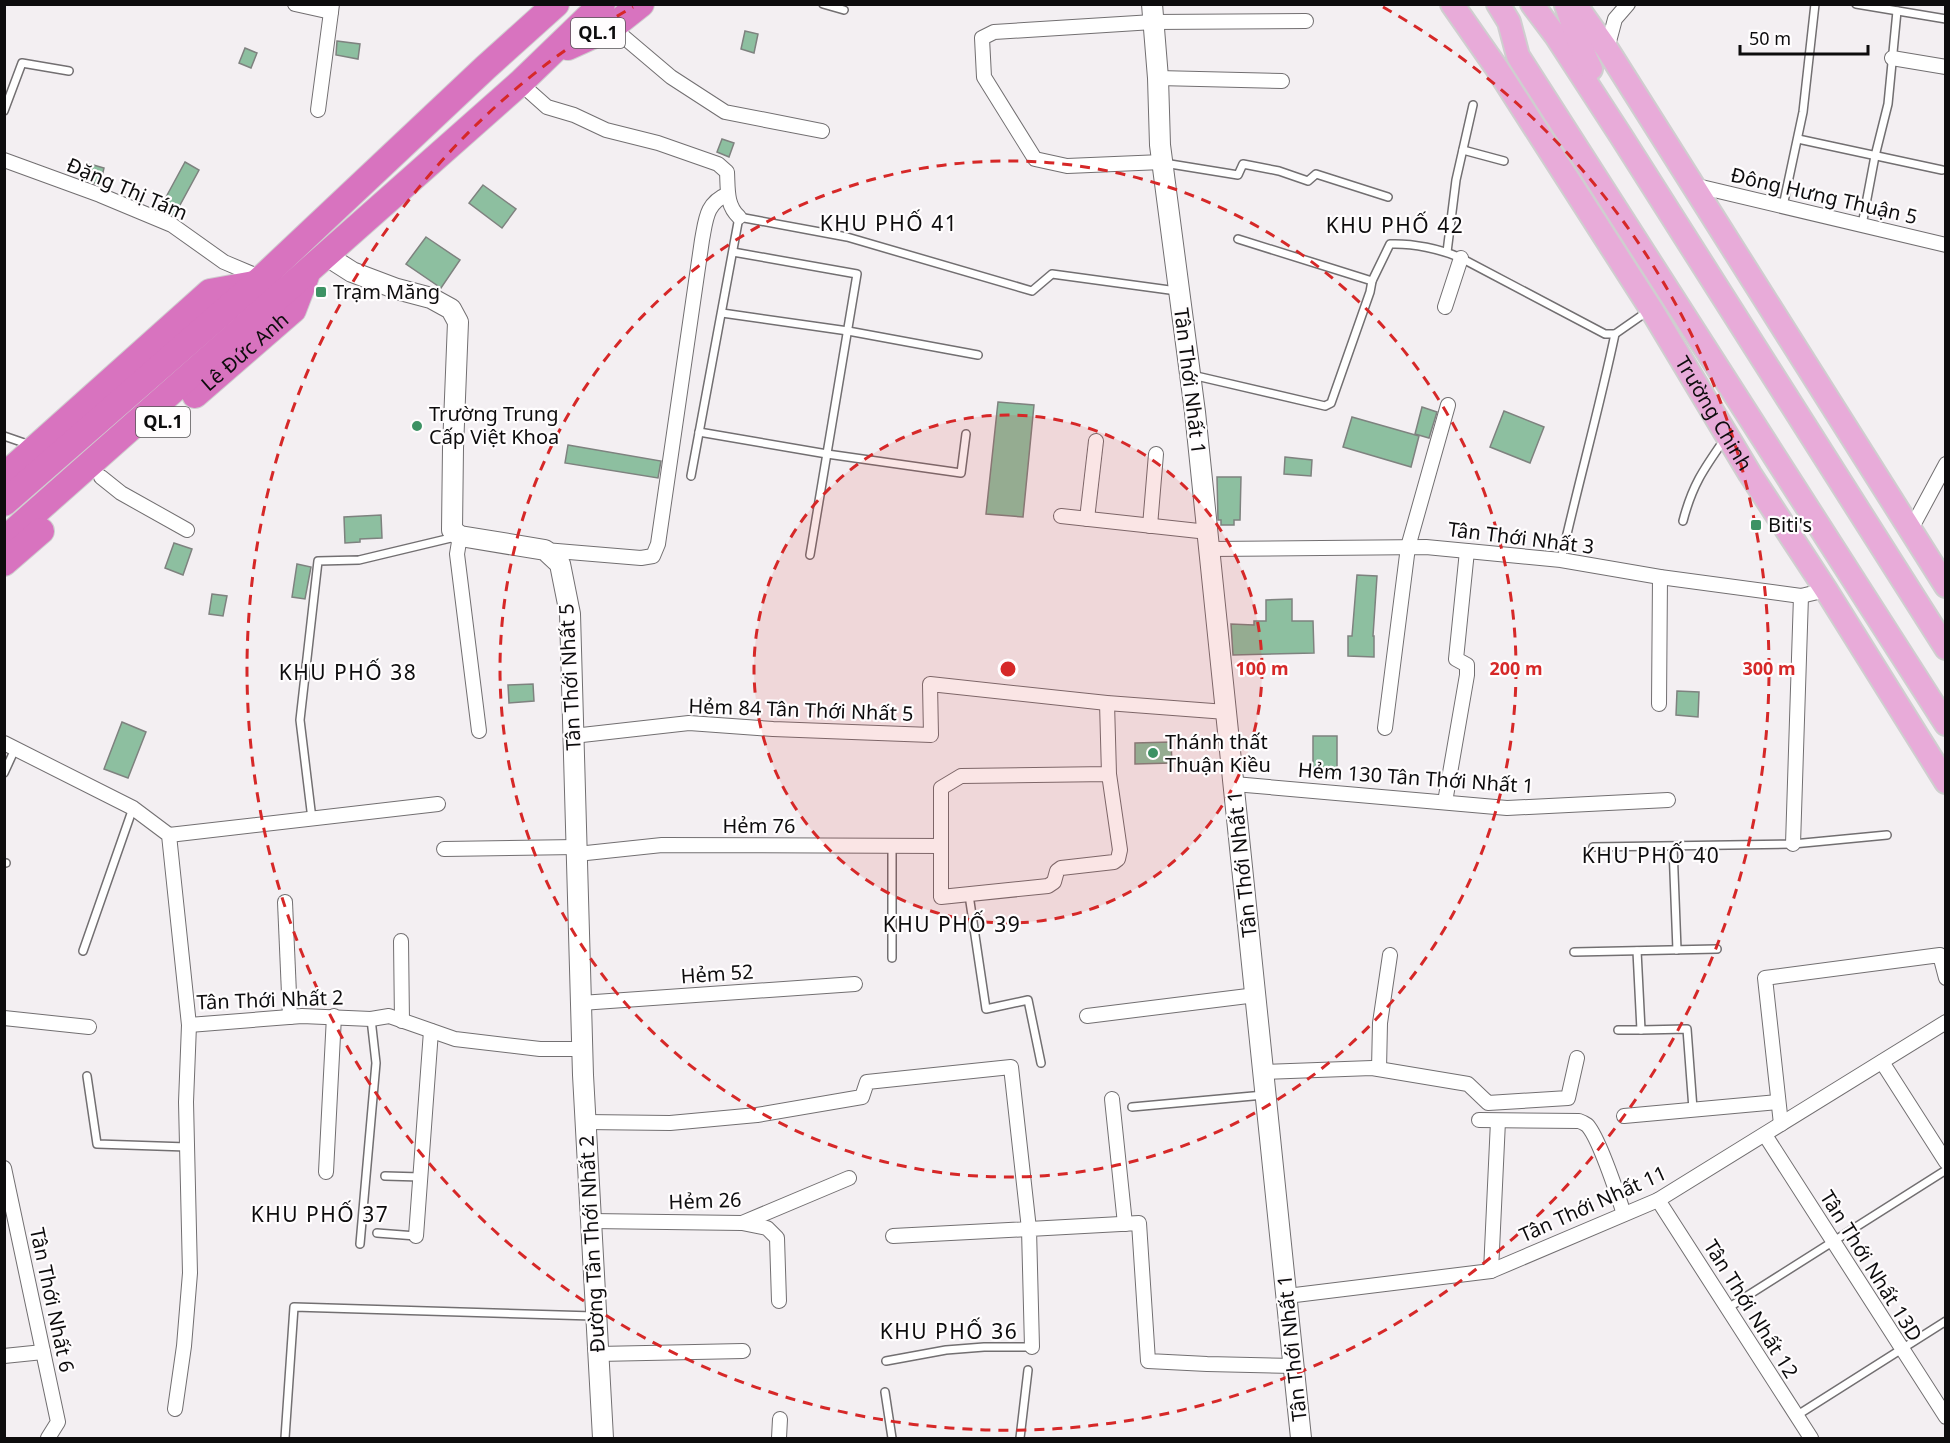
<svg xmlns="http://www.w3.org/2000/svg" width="1950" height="1443" font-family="'Noto Sans',sans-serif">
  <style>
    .building { fill: #8dbfa0; stroke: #7e827f; stroke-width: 1.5 }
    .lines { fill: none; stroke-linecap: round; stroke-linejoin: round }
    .lane-casing { stroke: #726f71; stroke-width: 10 }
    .street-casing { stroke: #726f71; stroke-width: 16 }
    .secondary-casing { stroke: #726f71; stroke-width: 22 }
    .primary-casing { stroke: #cfcecf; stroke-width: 26 }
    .highway-casing { stroke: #cfcecf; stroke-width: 28 }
    .lane { stroke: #fff; stroke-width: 7 }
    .street { stroke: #fff; stroke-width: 14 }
    .secondary { stroke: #fff; stroke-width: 20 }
    .primary { stroke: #e8abd9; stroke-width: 22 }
    .highway { stroke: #d873bf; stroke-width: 26 }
    .ring { fill: none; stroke: #d62828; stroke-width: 3; stroke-dasharray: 10 8 }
    .poi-dot { fill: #3d9264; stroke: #fffdfe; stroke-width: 2 }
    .labels { text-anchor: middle; stroke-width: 4.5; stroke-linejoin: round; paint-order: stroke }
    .shield { fill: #fffdfe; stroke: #565455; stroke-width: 1.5 }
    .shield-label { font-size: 18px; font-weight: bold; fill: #0d0c0d }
    .street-label { font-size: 20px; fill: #0d0c0d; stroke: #fffdfe }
    .poi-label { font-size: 20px; fill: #0d0c0d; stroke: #fffdfe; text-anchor: start }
    .neighbourhood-label { font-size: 21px; letter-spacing: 1.5px; fill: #0d0c0d; stroke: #fffdfe }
    .centre { fill: #d62828; stroke: #fffdfe; stroke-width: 3 }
    .ring-label { font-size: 18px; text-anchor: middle; font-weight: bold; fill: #d62828; stroke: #fffdfe; stroke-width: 4.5; stroke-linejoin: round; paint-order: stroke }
  </style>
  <rect width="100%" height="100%" fill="#f3eff2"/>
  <g class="building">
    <polygon points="745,31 758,34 754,53 741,49"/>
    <polygon points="337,41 360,44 358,59 336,55"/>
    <polygon points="245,48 257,53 251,68 239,63"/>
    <polygon points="722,139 734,143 729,157 717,152"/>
    <polygon points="185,162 199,170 174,216 159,210"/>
    <polygon points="90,164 104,168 100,185 86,180"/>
    <polygon points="483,185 516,209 502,228 469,203"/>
    <polygon points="426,237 460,260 441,288 406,264"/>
    <polygon points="998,402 1034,405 1023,517 986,514"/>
    <polygon points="1422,407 1437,412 1429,438 1415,434"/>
    <polygon points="1504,411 1544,427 1530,463 1490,447"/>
    <polygon points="1352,417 1419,436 1411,467 1343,447"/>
    <polygon points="568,445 661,461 658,478 565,463"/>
    <polygon points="1285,457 1312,460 1311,476 1284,474"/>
    <polygon points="1217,477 1241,477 1240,520 1234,520 1234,525 1221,525 1221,520 1218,520"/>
    <polygon points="381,515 382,538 360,539 360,542 345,543 344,517"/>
    <polygon points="174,543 192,549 183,575 165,568"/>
    <polygon points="297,564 311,567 305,599 292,597"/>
    <polygon points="1357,575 1377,576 1373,636 1374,636 1374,657 1348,656 1348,636 1352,636"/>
    <polygon points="212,594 227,596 223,616 209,614"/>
    <polygon points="1292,599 1292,621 1313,621 1314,653 1233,655 1231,624 1254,625 1254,621 1266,621 1266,600"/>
    <polygon points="533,684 534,701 509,703 508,685"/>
    <polygon points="1677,691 1699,692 1698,717 1676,715"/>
    <polygon points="122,722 146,732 128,778 104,769"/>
    <rect x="1313" y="736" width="24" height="38"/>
    <polygon points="1171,742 1172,763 1135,764 1135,743"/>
  </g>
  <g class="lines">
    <defs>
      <g id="lane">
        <polyline points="823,4 844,10"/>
        <polyline points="1856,4 1946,19"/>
        <polyline points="4,111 22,63 69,71"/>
        <polyline points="1798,139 1942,170"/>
        <polyline points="1463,150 1504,161"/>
        <polyline points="1164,163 1238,175 1243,164 1279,171 1308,181 1316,174 1388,197"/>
        <polyline points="1783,206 1803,112 1815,4"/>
        <polyline points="1862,225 1875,156 1888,104 1897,11"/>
        <polyline points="1238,239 1372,281"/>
        <polyline points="733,252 857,274 810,555"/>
        <polyline points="1447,252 1456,180 1473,105"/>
        <polyline points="722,313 848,331 978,355"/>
        <path d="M 1192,375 L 1325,406 L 1331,403 L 1370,292 L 1372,281 L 1390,244 C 1413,243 1440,249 1461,258 L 1605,334 L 1615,334 L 1648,311"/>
        <polyline points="699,432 827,454 961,473 966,434"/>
        <polyline points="4,436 30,445"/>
        <polyline points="691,476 739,217 847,237 1032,291 1052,274 1177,291"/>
        <path d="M 1683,521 C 1692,486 1703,470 1724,440"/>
        <path d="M 1561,560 C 1578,484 1599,410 1615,334"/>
        <polyline points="4,773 15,749"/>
        <polyline points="312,819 300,720 318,561 359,560 455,537"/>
        <polyline points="892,846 892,958"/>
        <polyline points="1593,847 1793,844 1887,835"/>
        <polyline points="1673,847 1677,950"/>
        <polyline points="4,863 6,863"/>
        <polyline points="969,895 986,1009 1028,1000 1041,1063"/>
        <polyline points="83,951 133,808"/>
        <polyline points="1637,951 1641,1030 1687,1029 1693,1109"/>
        <polyline points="1574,952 1717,949"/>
        <polyline points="1618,1030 1641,1030"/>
        <polyline points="87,1076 97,1144 187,1147"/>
        <polyline points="1132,1107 1264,1095"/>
        <polyline points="385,1176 421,1177"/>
        <polyline points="377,1233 416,1236"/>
        <polyline points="360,1244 376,1063 371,1019"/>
        <polyline points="1728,1308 1946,1170"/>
        <polyline points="886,1361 946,1350 984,1347 1032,1347"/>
        <polyline points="885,1392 892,1438"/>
        <polyline points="1796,1416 1946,1321"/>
        <polyline points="285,1438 294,1307 593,1316"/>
        <polyline points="1020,1438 1028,1370"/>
      </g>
      <g id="street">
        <polyline points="295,4 331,12 332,4"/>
        <polyline points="612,27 671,77 725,112 822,131"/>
        <polyline points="1607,49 1615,19 1628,4"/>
        <polyline points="1892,58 1946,67"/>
        <polyline points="1158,78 1282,81"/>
        <path d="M 520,83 L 547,107 L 574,115 L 606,130 L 658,143 L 718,164 L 727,172 C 728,189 726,205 739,217"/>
        <polyline points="318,110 331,12"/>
        <polyline points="4,160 100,195 172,225 224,262 262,278"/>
        <polyline points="1162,162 1067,166 1035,159 984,77 982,38 994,32 1153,22 1306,21"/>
        <polyline points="1693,185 1946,245"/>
        <polyline points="1445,307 1461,258"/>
        <polyline points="101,477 121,493 187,530"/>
        <polyline points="1061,516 1208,532"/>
        <polyline points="1087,519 1096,441"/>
        <polyline points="1150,526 1156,454"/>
        <polyline points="1910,531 1946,464"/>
        <polyline points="460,536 457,554 479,731"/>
        <polyline points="1210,549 1426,547 1561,560 1660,577 1801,596 1826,590"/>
        <path d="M 545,550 L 641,558 L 653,556 L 658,544 L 702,240 C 706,219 706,203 728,194"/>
        <polyline points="1107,703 1109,774 1120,850 1118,859 1114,862 1061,868 1057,871 1054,882 1048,886 941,897 941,788 961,776 1109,774"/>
        <polyline points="1659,704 1660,577"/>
        <polyline points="1385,728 1408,547 1448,405"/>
        <polyline points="573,736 689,723 773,729 931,735 930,684 1107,703 1226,712"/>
        <polyline points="4,743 133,808 169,835 189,1025 302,1016 371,1019 389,1016 455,1039 540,1049 582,1049"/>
        <polyline points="1234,784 1507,808 1668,800"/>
        <polyline points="1445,802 1467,675 1467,665 1456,659 1467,551"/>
        <polyline points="169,835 438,804"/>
        <polyline points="1793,844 1801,596"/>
        <polyline points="444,849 577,847"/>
        <polyline points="577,854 662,845 941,846"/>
        <polyline points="285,902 290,1017"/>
        <polyline points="401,941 402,1021"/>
        <polyline points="581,1003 855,984"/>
        <polyline points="1087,1016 1256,995"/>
        <polyline points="4,1018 89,1027"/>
        <polyline points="1882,1062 1946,1162"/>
        <polyline points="1379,1069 1380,1023 1390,955"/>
        <polyline points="1264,1072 1372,1068 1468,1084 1488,1103 1568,1098 1577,1058"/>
        <polyline points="1112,1099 1125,1224"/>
        <polyline points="1624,1116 1778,1102"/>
        <path d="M 1479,1120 L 1579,1121 C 1582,1122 1584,1123 1587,1125 C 1599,1137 1618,1196 1624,1214"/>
        <polyline points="585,1122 670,1123 757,1115 862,1097 867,1082 1011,1067 1029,1229 893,1236"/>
        <polyline points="1781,1124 1765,978 1940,955 1946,978"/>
        <polyline points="1765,1135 1946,1417"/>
        <polyline points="4,1168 58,1422 48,1438"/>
        <polyline points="326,1172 334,1016"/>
        <polyline points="1658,1200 1811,1438"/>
        <polyline points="591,1221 742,1223 849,1178"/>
        <polyline points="742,1223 767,1228 777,1238 779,1301"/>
        <polyline points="416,1236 431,1031"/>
        <polyline points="1491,1271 1498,1121"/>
        <polyline points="1287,1296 1491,1271 1658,1200 1946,1022"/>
        <polyline points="1032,1347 1029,1229 1139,1223 1148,1361 1207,1364 1294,1366"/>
        <polyline points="598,1354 743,1351"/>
        <polyline points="4,1356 43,1352"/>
        <polyline points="175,1409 184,1346 190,1273 186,1102 189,1025"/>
        <polyline points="779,1438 780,1419"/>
      </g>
      <g id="secondary">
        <polyline points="1152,4 1158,78 1160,145 1195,412 1301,1438"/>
        <polyline points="327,256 352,272 397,289 431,298 451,309 458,322 453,448 452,530 460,536 545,550 560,564 570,614 583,1075 603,1438"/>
      </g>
      <g id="primary">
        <path id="s1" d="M 1452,4 L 1496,67 L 1651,309 L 1750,474 L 1826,590 L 1946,782"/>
        <polyline points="1498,4 1509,22 1518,56 1946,724"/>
        <polyline points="1532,4 1556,36 1621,136 1946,648"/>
        <polyline points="1575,4 1607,49 1946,586"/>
        <polyline points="1566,5 1579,43 1591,69"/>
      </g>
      <g id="highway">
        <polyline points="568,47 612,27 641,4"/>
        <path id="s2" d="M 195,395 L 293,310 L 306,276"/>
        <polyline points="4,476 210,292 254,284"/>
        <polyline points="4,503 262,278 485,68 556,4"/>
        <polyline points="4,540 520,83 602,4"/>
        <polyline points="4,563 41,531"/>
      </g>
    </defs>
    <use href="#lane" class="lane-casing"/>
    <use href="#street" class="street-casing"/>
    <use href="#secondary" class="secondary-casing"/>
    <use href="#primary" class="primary-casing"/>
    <use href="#highway" class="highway-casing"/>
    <use href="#lane" class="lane"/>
    <use href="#street" class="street"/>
    <use href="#secondary" class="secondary"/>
    <use href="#primary" class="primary"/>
    <use href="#highway" class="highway"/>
  </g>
  <circle cx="1008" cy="669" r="254" fill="#d62828" fill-opacity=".12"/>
  <g class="ring">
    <circle cx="1008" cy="669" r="254"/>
    <circle cx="1008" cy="669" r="508"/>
    <path d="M1383 7A761 761 0 1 1 633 7"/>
  </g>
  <g class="poi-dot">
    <rect x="315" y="286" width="12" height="12" rx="3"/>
    <circle cx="417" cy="426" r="6"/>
    <rect x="1750" y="519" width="12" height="12" rx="3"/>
    <circle cx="1153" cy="753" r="6"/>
  </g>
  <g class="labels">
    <g class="shield">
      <rect x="571" y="18" width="54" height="30" rx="4.5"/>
      <rect x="136" y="407" width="54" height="30" rx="4.5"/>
    </g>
    <g class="shield-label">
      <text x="598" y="39">QL.1</text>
      <text x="163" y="428">QL.1</text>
    </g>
    <g class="street-label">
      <text transform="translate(127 189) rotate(23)" y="7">Đặng Thị Tám</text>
      <text transform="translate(1824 196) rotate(13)" y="7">Đông Hưng Thuận 5</text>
      <text dy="7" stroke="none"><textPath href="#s2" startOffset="66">Lê Đức Anh</textPath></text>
      <text transform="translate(1190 381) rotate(83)" y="7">Tân Thới Nhất 1</text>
      <text dy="7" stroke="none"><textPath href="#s1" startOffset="486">Trường Chinh</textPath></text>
      <text transform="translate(1521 538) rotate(7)" y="7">Tân Thới Nhất 3</text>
      <text transform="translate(570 677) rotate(-93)" y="7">Tân Thới Nhất 5</text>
      <text transform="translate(801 710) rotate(2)" y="7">Hẻm 84 Tân Thới Nhất 5</text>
      <text transform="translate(1416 778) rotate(4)" y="7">Hẻm 130 Tân Thới Nhất 1</text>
      <text x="759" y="833">Hẻm 76</text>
      <text transform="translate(1242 864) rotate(-96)" y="7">Tân Thới Nhất 1</text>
      <text transform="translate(717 974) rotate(-4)" y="7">Hẻm 52</text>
      <text transform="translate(270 1000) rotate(-2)" y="7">Tân Thới Nhất 2</text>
      <text transform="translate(705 1201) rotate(-2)" y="7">Hẻm 26</text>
      <text transform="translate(1593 1204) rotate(-24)" y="7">Tân Thới Nhất 11</text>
      <text transform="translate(592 1244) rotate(-93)" y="7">Đường Tân Thới Nhất 2</text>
      <text transform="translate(1871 1266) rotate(58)" y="7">Tân Thới Nhất 13D</text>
      <text transform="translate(52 1300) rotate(78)" y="7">Tân Thới Nhất 6</text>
      <text transform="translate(1751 1309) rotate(58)" y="7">Tân Thới Nhất 12</text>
      <text transform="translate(1292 1348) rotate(-96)" y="7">Tân Thới Nhất 1</text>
    </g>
    <g class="poi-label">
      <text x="333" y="299">Trạm Măng</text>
      <text x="429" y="421">Trường Trung<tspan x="429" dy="23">Cấp Việt Khoa</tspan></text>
      <text x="1768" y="532">Biti's</text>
      <text x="1165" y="749">Thánh thất<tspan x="1165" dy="23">Thuận Kiều</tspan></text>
    </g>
    <g class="neighbourhood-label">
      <text x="889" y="231">KHU PHỐ 41</text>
      <text x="1395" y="233">KHU PHỐ 42</text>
      <text x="348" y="680">KHU PHỐ 38</text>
      <text x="1651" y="863">KHU PHỐ 40</text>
      <text x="952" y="932">KHU PHỐ 39</text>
      <text x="320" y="1222">KHU PHỐ 37</text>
      <text x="949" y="1339">KHU PHỐ 36</text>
    </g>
  </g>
  <circle cx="1008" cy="669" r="9" class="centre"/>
  <g class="ring-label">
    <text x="1262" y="675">100 m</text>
    <text x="1516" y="675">200 m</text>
    <text x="1769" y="675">300 m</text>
  </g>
  <rect width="1950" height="1443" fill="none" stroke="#0d0c0d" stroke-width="12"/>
  <path d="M1740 45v9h128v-9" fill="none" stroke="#0d0c0d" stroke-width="3"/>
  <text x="1749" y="45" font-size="18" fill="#0d0c0d" stroke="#fffdfe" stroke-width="4.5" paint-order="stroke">50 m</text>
</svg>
